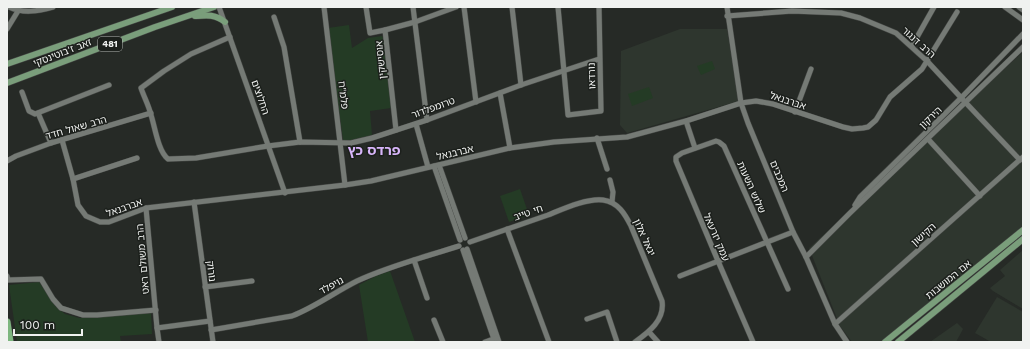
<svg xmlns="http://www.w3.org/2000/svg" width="1030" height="349" font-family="'Work Sans','Noto Sans Hebrew',sans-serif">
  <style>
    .built { fill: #2e362e }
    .green { fill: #243b25 }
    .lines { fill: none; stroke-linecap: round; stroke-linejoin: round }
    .minor-casing { stroke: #454845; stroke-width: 6 }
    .major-casing { stroke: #454845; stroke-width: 7 }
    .highway-casing { stroke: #454845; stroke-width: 8 }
    .minor { stroke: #757a75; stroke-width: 5 }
    .major { stroke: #7a9e7b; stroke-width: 6 }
    .highway { stroke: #7db67f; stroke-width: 7 }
    .labels { text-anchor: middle; stroke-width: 3; stroke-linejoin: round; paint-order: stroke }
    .shield { fill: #1c201c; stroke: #b0b3b0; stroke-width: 1 }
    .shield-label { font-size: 9px; font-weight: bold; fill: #f0f2f0 }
    .street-label { font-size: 10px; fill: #f0f2f0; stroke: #1c201c }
    .district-label { font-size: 14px; font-weight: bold; fill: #d7b5f9; stroke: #1c201c }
  </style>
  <rect width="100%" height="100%" fill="#262a26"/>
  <g class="built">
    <polygon points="680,29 727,29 739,101 627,133 620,125 621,51"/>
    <polygon points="1023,52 1023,226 881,342 852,342 840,326 809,248"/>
    <polygon points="1023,250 1023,309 993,291 990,288 1005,276 1000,270"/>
    <polygon points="997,297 1023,312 1023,342 991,342 975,333"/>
    <polygon points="957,323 963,329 956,342 930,342"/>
  </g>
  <g class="green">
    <polygon points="349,25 352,48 368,38 382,36 384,40 391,108 370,111 372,135 352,140 343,140 328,28"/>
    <polygon points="712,61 715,69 701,75 697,66"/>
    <polygon points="649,87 653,98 632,106 628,94"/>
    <polygon points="520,189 529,215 509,222 500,196"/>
    <polygon points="390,271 415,342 368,342 359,285 376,276"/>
    <polygon points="39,282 56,307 65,314 79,318 151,313 152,334 120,336 121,342 17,342 9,285"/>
  </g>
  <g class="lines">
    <defs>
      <g id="minor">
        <path d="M 9,7 C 24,14 38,11 53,7"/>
        <polyline points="219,7 285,193"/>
        <polyline points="324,7 345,185"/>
        <polyline points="366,7 370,33 385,30 396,130"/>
        <polyline points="413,7 427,120"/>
        <polyline points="464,7 476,102"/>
        <polyline points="512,7 521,85"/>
        <polyline points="558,7 568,115 601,111 599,7"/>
        <polyline points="727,7 741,103 748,123 793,232 806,257 835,324 847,342"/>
        <polyline points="1005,7 1023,20"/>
        <polyline points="1019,7 1023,10"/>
        <polyline points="727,16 792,11 841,13 860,18 896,33 927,61 966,103 1020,160"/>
        <polyline points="274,17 284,47 300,142"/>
        <polyline points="7,29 18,11"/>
        <polyline points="385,30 415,22 456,7"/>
        <path d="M 230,37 L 191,54 L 164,71 L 141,88 C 144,97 149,106 151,115 C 155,127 158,151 168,159 L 196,158 L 268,146 L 300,142 L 351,143 L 372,138 L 427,120 L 521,85 L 599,59"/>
        <polyline points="912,46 934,7"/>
        <polyline points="22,92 29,111 35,114 109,85"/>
        <polyline points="500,93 510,148"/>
        <polyline points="795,112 811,69"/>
        <polyline points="38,113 51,143"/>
        <polyline points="686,121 695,148"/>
        <polyline points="416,124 428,167"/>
        <polyline points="597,138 607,169"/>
        <polyline points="928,139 980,196"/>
        <polyline points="62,140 73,179 78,205 86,216 100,222 109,222 146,208 345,185 371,181 510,148 554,142 627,137 686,121 741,103 756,101 773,104 843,127 852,129 863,128 868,127 876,120 890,97 922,69 957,12"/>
        <polyline points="7,161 16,156 51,143 151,113"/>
        <polyline points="439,165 465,238"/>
        <polyline points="434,166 460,240"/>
        <polyline points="73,179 137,158"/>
        <polyline points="610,180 613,192 612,202"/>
        <polyline points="194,202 213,342"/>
        <polyline points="855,205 860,197 961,98 1023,34"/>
        <polyline points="146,208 157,328 210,321"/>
        <polyline points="507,229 549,342"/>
        <path d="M 470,242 C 496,233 522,224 548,215 C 563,209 587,198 603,200 C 618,202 625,214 631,226 L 662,301 C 665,320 649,332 635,342"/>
        <polyline points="467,249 499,342"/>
        <polyline points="463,250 495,342"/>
        <polyline points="806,257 850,213 1023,47"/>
        <polyline points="414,260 427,298"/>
        <polyline points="7,276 8,280 41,279 53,299 61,308 83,315 97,315 156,310"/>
        <polyline points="680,276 793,232"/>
        <polyline points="205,287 252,281"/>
        <polyline points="587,319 607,312 617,342"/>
        <polyline points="434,320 443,342"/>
        <polyline points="835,324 1023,157"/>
        <polyline points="157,328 159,342"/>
        <path d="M 211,330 L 292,316 C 315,307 335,292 357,281 C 389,266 425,257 459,246"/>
        <polyline points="649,332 658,342"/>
        <polyline points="485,342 496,338"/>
        <polyline points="753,342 718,261 676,161 676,157 682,153 716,141 719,142 724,146 788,289"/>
      </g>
      <g id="major">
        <path d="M 195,16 C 207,15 215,14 225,22"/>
        <polyline points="7,64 172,7"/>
        <polyline points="7,83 155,27 214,7"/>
        <polyline points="885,342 1023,230"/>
        <polyline points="898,342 1023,239"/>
      </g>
      <polyline id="highway" points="7,322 10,342"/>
    </defs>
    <use href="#minor" class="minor-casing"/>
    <use href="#major" class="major-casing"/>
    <use href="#highway" class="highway-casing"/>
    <use href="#minor" class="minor"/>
    <use href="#major" class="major"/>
    <use href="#highway" class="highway"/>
  </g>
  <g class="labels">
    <rect class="shield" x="98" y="37" width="24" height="14" rx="3"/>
    <g class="shield-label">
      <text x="110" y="47">481</text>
    </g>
    <g class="street-label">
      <text transform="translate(919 42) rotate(42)" y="4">הרב דנגור</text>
      <text transform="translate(62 52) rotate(-21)" y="4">זאב ז'בוטינסקי</text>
      <text transform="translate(380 60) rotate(-96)" y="4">אוסישקין</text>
      <text transform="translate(591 76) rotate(-92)" y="4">נורדאו</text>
      <text transform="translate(344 95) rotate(83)" y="4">פלמ"ח</text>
      <text transform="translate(261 97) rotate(71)" y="4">החלוצים</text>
      <text transform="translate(788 100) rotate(18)" y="4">אברבנאל</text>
      <text transform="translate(433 107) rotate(-20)" y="4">טרומפלדור</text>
      <text transform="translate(930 117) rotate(-44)" y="4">הירקון</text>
      <text transform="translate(76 127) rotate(-16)" y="4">הרב שאול חדד</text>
      <text transform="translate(455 152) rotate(-13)" y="4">אברבנאל</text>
      <text transform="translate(780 176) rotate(67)" y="4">המכבים</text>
      <text transform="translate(752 187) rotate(66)" y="4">שלוש השעות</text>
      <text transform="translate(124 207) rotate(-19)" y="4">אברבנאל</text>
      <text transform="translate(528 212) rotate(-19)" y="4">חי טייב</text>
      <text transform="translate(923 234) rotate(-41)" y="4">הקישון</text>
      <text transform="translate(645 237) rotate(66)" y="4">יגאל אלון</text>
      <text transform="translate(717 237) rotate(67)" y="4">עמק יזרעאל</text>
      <text transform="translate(142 259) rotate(-95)" y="4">הרב משולם ראט</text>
      <text transform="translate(212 271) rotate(83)" y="4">נורוק</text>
      <text transform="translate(948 279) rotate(-39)" y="4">אם המושבות</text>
      <text transform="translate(331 285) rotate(-29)" y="4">נויפלד</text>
    </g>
    <g class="district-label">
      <text x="374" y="155">פרדס כץ</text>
    </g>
  </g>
  <rect width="1030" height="349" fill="none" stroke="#f0f2f0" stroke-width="16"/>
  <path d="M14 329v6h68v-6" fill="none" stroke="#f0f2f0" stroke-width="2"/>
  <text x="20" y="329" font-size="12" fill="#f0f2f0" stroke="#1c201c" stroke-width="3" paint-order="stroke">100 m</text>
</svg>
